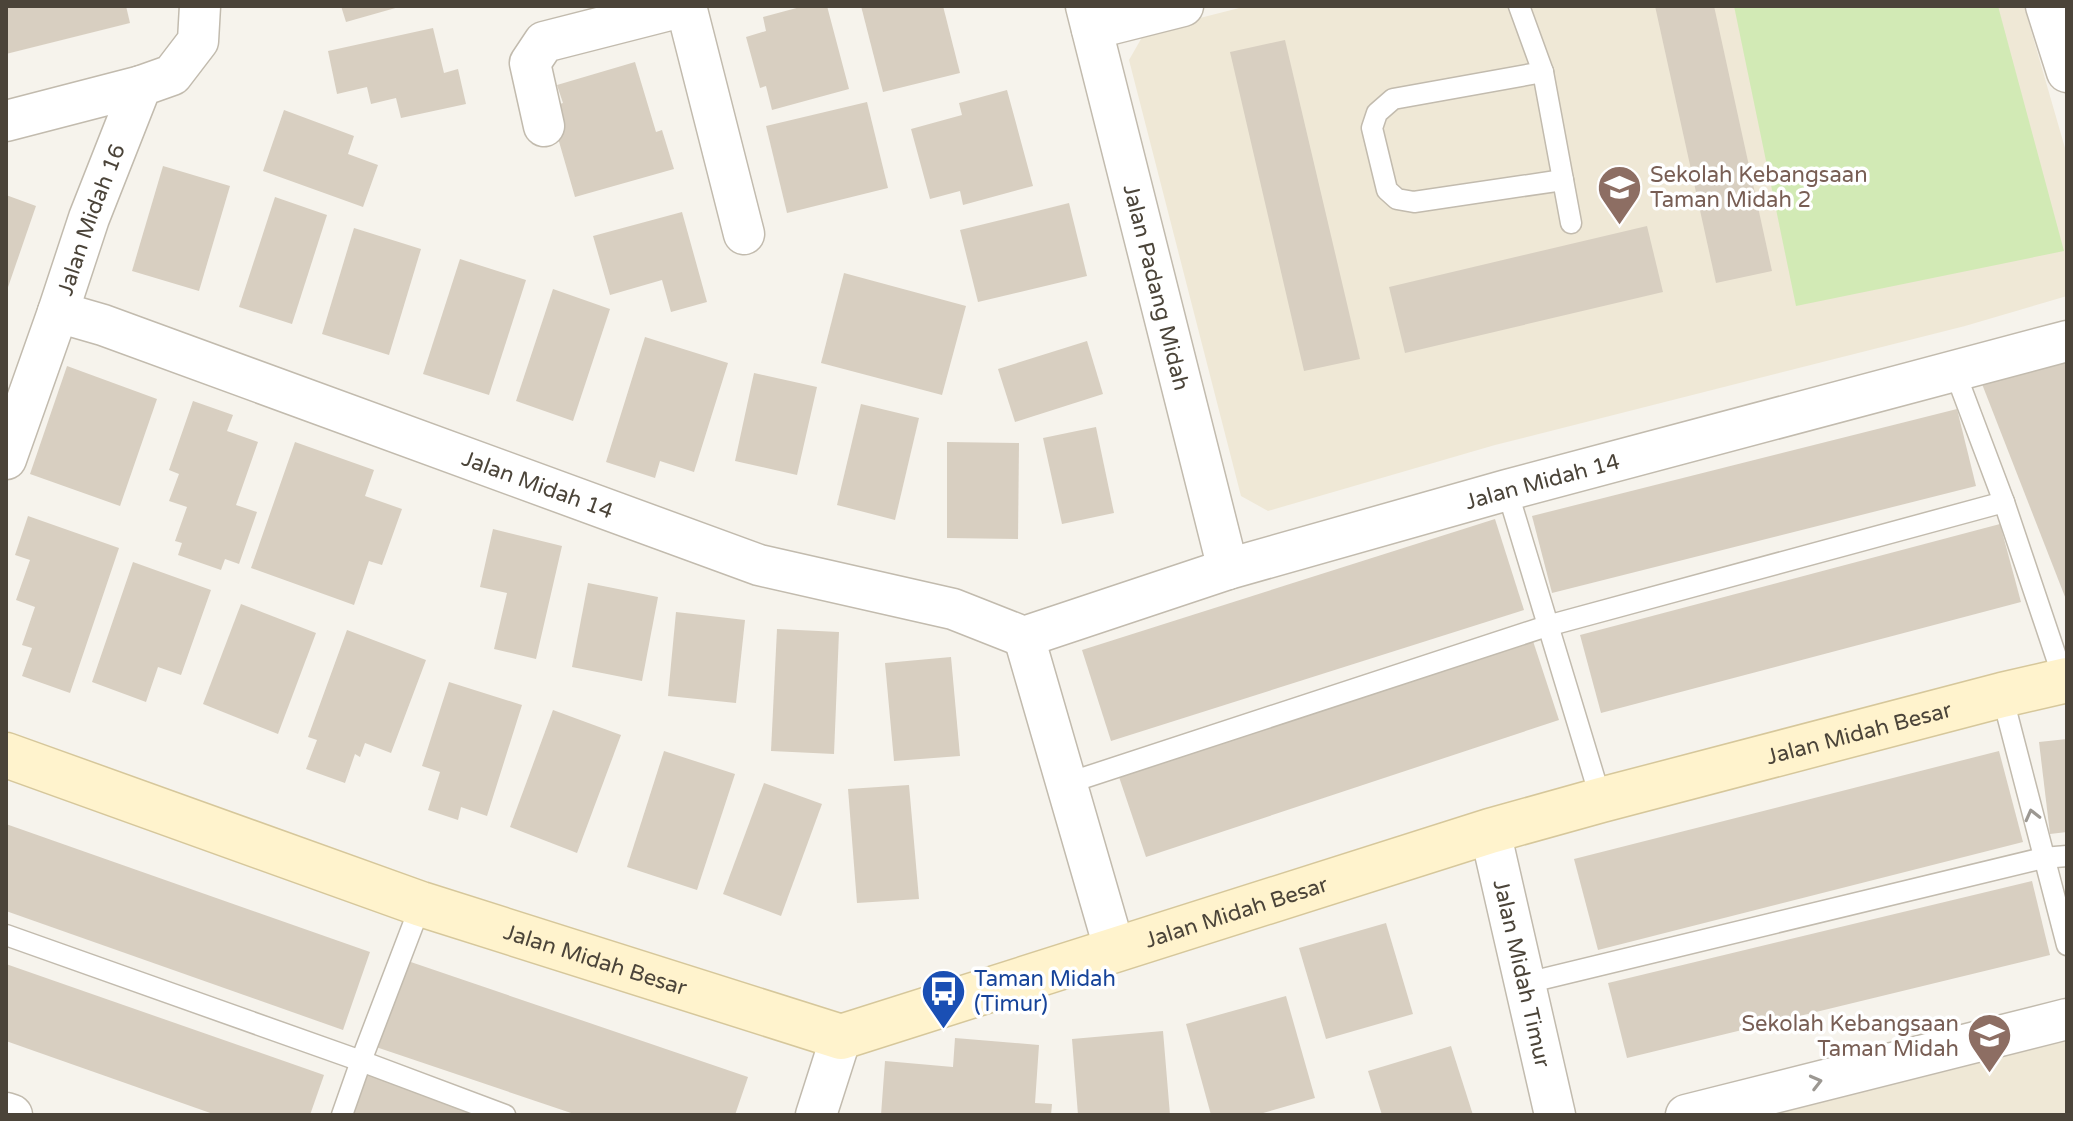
<svg xmlns="http://www.w3.org/2000/svg" width="2073" height="1121" font-family="'Varela Round',sans-serif">
  <style>
    .education { fill: #efe8d6 }
    .green { fill: #d2eab5 }
    .building { fill: #d8cfc1 }
    .lines { fill: none; stroke-linecap: round; stroke-linejoin: round }
    .lane-casing { stroke: #c2bbae; stroke-width: 23 }
    .street-casing { stroke: #c2bbae; stroke-width: 43 }
    .secondary-casing { stroke: #d6c79b; stroke-width: 47 }
    .lane { stroke: #fff; stroke-width: 20 }
    .street { stroke: #fff; stroke-width: 40 }
    .secondary { stroke: #fff3cd; stroke-width: 44 }
    .oneway { stroke: #9c9892 }
    .labels { text-anchor: middle; stroke-width: 7; stroke-linejoin: round; paint-order: stroke }
    .education-label { font-size: 22px; fill: #785e54; stroke: #fff; text-anchor: start }
    .street-label { font-size: 22px; fill: #4b4439; stroke: #fff }
    .transit-label { font-size: 22px; fill: #164399; stroke: #fff; text-anchor: start }
  </style>
  <rect width="100%" height="100%" fill="#f6f3ec"/>
  <g class="education">
    <polygon points="1247,6 2024,6 2067,155 2067,296 1965,326 1495,445 1268,511 1241,496 1129,60 1145,32"/>
    <polygon points="2067,1035 2067,1115 1757,1115"/>
  </g>
  <polygon class="green" points="1734,6 1998,6 2064,251 1796,306"/>
  <g class="building">
    <polygon points="6,6 126,6 130,23 6,54"/>
    <polygon points="341,6 399,6 399,7 346,22"/>
    <polygon points="804,6 827,6 849,89 772,110 766,86 760,88 746,37 766,31 763,17"/>
    <polygon points="861,6 943,6 960,73 883,92"/>
    <polygon points="1655,6 1714,6 1772,271 1716,283"/>
    <polygon points="433,28 444,73 458,69 466,104 401,118 396,98 371,104 367,87 337,94 328,51"/>
    <polygon points="1285,40 1360,359 1304,371 1230,52"/>
    <polygon points="635,62 656,132 662,130 674,169 575,197 549,107 563,103 557,85"/>
    <polygon points="1007,90 1033,186 963,205 960,191 930,199 911,129 962,115 959,103"/>
    <polygon points="867,102 888,188 787,213 766,126"/>
    <polygon points="284,110 354,136 348,154 378,165 363,207 263,171"/>
    <polygon points="163,166 230,186 199,291 132,271"/>
    <polygon points="6,195 36,206 6,293"/>
    <polygon points="275,197 327,215 292,324 239,307"/>
    <polygon points="1069,203 1087,276 978,302 960,230"/>
    <polygon points="682,212 707,302 671,312 662,280 610,295 593,236"/>
    <polygon points="1647,226 1663,292 1405,353 1389,287"/>
    <polygon points="354,228 421,249 389,355 322,334"/>
    <polygon points="460,259 526,280 489,395 423,374"/>
    <polygon points="844,273 966,306 942,395 821,363"/>
    <polygon points="553,289 610,309 573,421 516,401"/>
    <polygon points="645,337 728,363 694,472 660,461 655,478 606,462"/>
    <polygon points="1087,341 1103,394 1015,422 998,369"/>
    <polygon points="2067,360 2067,602 1982,384"/>
    <polygon points="67,366 157,399 120,506 30,474"/>
    <polygon points="754,373 817,387 797,475 735,461"/>
    <polygon points="193,401 233,415 227,431 258,442 236,505 257,512 239,564 225,559 221,570 178,555 182,543 175,541 187,507 169,501 179,474 169,470"/>
    <polygon points="861,404 919,418 895,520 837,505"/>
    <polygon points="1957,409 1976,486 1552,593 1532,516"/>
    <polygon points="1096,427 1114,513 1062,524 1043,438"/>
    <polygon points="295,442 374,470 365,496 402,509 382,565 369,561 354,605 251,568"/>
    <polygon points="947,442 1019,443 1018,539 947,538"/>
    <polygon points="28,516 119,548 70,693 22,676 32,648 22,645 35,607 16,600 30,560 15,555"/>
    <polygon points="1495,519 1524,610 1111,741 1082,650"/>
    <polygon points="2000,524 2021,602 1601,713 1580,635"/>
    <polygon points="493,529 562,546 536,659 494,649 507,593 480,587"/>
    <polygon points="133,562 211,590 181,675 158,667 146,702 92,682"/>
    <polygon points="588,583 658,597 642,681 572,667"/>
    <polygon points="241,604 316,633 278,734 203,704"/>
    <polygon points="676,612 745,620 736,703 668,696"/>
    <polygon points="777,629 839,632 834,754 771,751"/>
    <polygon points="347,630 426,660 391,753 365,743 360,757 355,754 345,783 306,769 317,740 308,737"/>
    <polygon points="1532,638 1559,720 1146,857 1118,774"/>
    <polygon points="951,657 960,756 894,761 885,663"/>
    <polygon points="449,682 522,705 487,816 461,807 458,820 428,810 440,772 422,766"/>
    <polygon points="553,710 621,735 577,853 510,827"/>
    <polygon points="2067,739 2067,832 2050,834 2039,742"/>
    <polygon points="664,751 735,774 697,890 627,867"/>
    <polygon points="1999,751 2023,842 1598,950 1574,859"/>
    <polygon points="764,783 822,804 781,916 723,894"/>
    <polygon points="909,785 919,899 857,903 848,789"/>
    <polygon points="6,824 370,952 343,1030 6,911"/>
    <polygon points="2032,881 2050,955 1627,1058 1608,983"/>
    <polygon points="1386,923 1413,1014 1326,1039 1299,948"/>
    <polygon points="402,959 748,1077 735,1115 577,1115 373,1046"/>
    <polygon points="6,964 324,1075 310,1115 216,1115 6,1041"/>
    <polygon points="1286,996 1315,1098 1256,1115 1211,1115 1186,1024"/>
    <polygon points="1163,1031 1170,1115 1078,1115 1072,1039"/>
    <polygon points="955,1038 1039,1045 1035,1103 1052,1104 1051,1115 881,1115 885,1061 953,1067"/>
    <polygon points="1451,1046 1473,1115 1382,1115 1368,1071"/>
    <polygon points="363,1069 488,1115 347,1115"/>
  </g>
  <g class="lines">
    <defs>
      <g id="lane">
        <polyline points="1519,6 1543,72 1571,223"/>
        <polyline points="1543,72 1393,99 1377,113 1372,128 1387,190 1397,199 1414,202 1563,180"/>
        <polyline points="1955,372 2004,502 2064,680"/>
        <polyline points="1507,490 1601,800"/>
        <polyline points="2002,695 2067,945"/>
        <polyline points="1065,784 1547,626 2004,502"/>
        <polyline points="6,935 361,1061 505,1115"/>
        <polyline points="1526,983 2043,858 2067,856"/>
        <polyline points="342,1115 361,1061 421,904"/>
      </g>
      <g id="street">
        <polyline points="686,6 744,234"/>
        <path id="s1" d="M 1086,6 L 1228,569"/>
        <polyline points="2046,6 2067,72"/>
        <polyline points="1092,29 1183,6"/>
        <polyline points="6,121 141,86"/>
        <polyline points="544,126 530,63 544,42 685,6"/>
        <path id="s2" d="M 58,312 L 103,325 L 759,565 L 953,609 L 1024,637 L 1228,569 L 1507,490 L 2067,341"/>
        <path id="s3" d="M 6,459 L 58,312 L 89,218 L 141,86 L 172,75 L 198,41 L 200,6"/>
        <polyline points="1024,637 1115,951"/>
        <path id="s4" d="M 1490,831 L 1555,1115"/>
        <polyline points="6,1113 12,1115"/>
        <polyline points="816,1115 841,1037"/>
        <polyline points="1686,1115 2067,1019"/>
      </g>
      <g id="secondary">
        <path id="s5" d="M 6,755 L 421,904 L 841,1037 L 1490,831 L 1601,800 L 2002,695 L 2067,680"/>
      </g>
    </defs>
    <use href="#lane" class="lane-casing"/>
    <use href="#street" class="street-casing"/>
    <use href="#secondary" class="secondary-casing"/>
    <use href="#lane" class="lane"/>
    <use href="#street" class="street"/>
    <use href="#secondary" class="secondary"/>
  </g>
  <defs><path id="oneway-chevron" d="M-2-3.5L2.5 0L-2 3.5" fill="none" stroke-width="1.6" stroke-linecap="round" stroke-linejoin="round" transform="scale(2)"/></defs>
  <g class="oneway">
    <use href="#oneway-chevron" transform="translate(2032 815) rotate(-104)"/>
    <use href="#oneway-chevron" transform="translate(1816 1082) rotate(-14)"/>
  </g>
  <defs>
    <symbol id="school-pin" viewBox="-11 -11 22 30"><path d="M0 17L-7.5 6A9.5 9.5 0 1 1 7.5 6Z" fill="#8d6e63" stroke="#fff"/><path d="M0-5L7-2L0 1L-7-2ZM-4 1L0 2.5L4 1V4Q0 6-4 4Z" fill="#fff"/></symbol>
    <symbol id="bus-pin" viewBox="-11 -11 22 30"><path d="M0 17L-7.5 6A9.5 9.5 0 1 1 7.5 6Z" fill="#1a4fb4" stroke="#fff"/><path d="M-5-6H5V4H4V6H2V4H-2V6H-4V4H-5ZM-3.5-4V0h7V-4ZM-3.5 1.2v1.5H-2V1.2ZM2 1.2v1.5H3.5V1.2Z" fill="#fff"/></symbol>
  </defs>
  <g fill-rule="evenodd">
    <use href="#school-pin" x="1594" y="162" width="51" height="69"/>
    <use href="#bus-pin" x="918" y="966" width="51" height="69"/>
    <use href="#school-pin" x="1964" y="1010" width="51" height="69"/>
  </g>
  <g class="labels">
    <g class="education-label">
      <text x="1650" y="182">Sekolah Kebangsaan<tspan x="1650" dy="25">Taman Midah 2</tspan></text>
      <text x="1959" y="1031" text-anchor="end">Sekolah Kebangsaan<tspan x="1959" dy="25">Taman Midah</tspan></text>
    </g>
    <g class="street-label">
      <text dy="8" stroke="none"><textPath href="#s3" startOffset="254">Jalan Midah 16</textPath></text>
      <text dy="8" stroke="none"><textPath href="#s1" startOffset="290">Jalan Padang Midah</textPath></text>
      <text dy="8" stroke="none"><textPath href="#s2" startOffset="1562">Jalan Midah 14</textPath></text>
      <text dy="8" stroke="none"><textPath href="#s2" startOffset="510">Jalan Midah 14</textPath></text>
      <text dy="8" stroke="none"><textPath href="#s5" startOffset="1944">Jalan Midah Besar</textPath></text>
      <text dy="8" stroke="none"><textPath href="#s5" startOffset="1296">Jalan Midah Besar</textPath></text>
      <text dy="8" stroke="none"><textPath href="#s5" startOffset="624">Jalan Midah Besar</textPath></text>
      <text dy="8" stroke="none"><textPath href="#s4" startOffset="146">Jalan Midah Timur</textPath></text>
    </g>
    <g class="transit-label">
      <text x="974" y="986">Taman Midah<tspan x="974" dy="25">(Timur)</tspan></text>
    </g>
  </g>
  <rect width="2073" height="1121" fill="none" stroke="#4b4439" stroke-width="16"/>
</svg>
